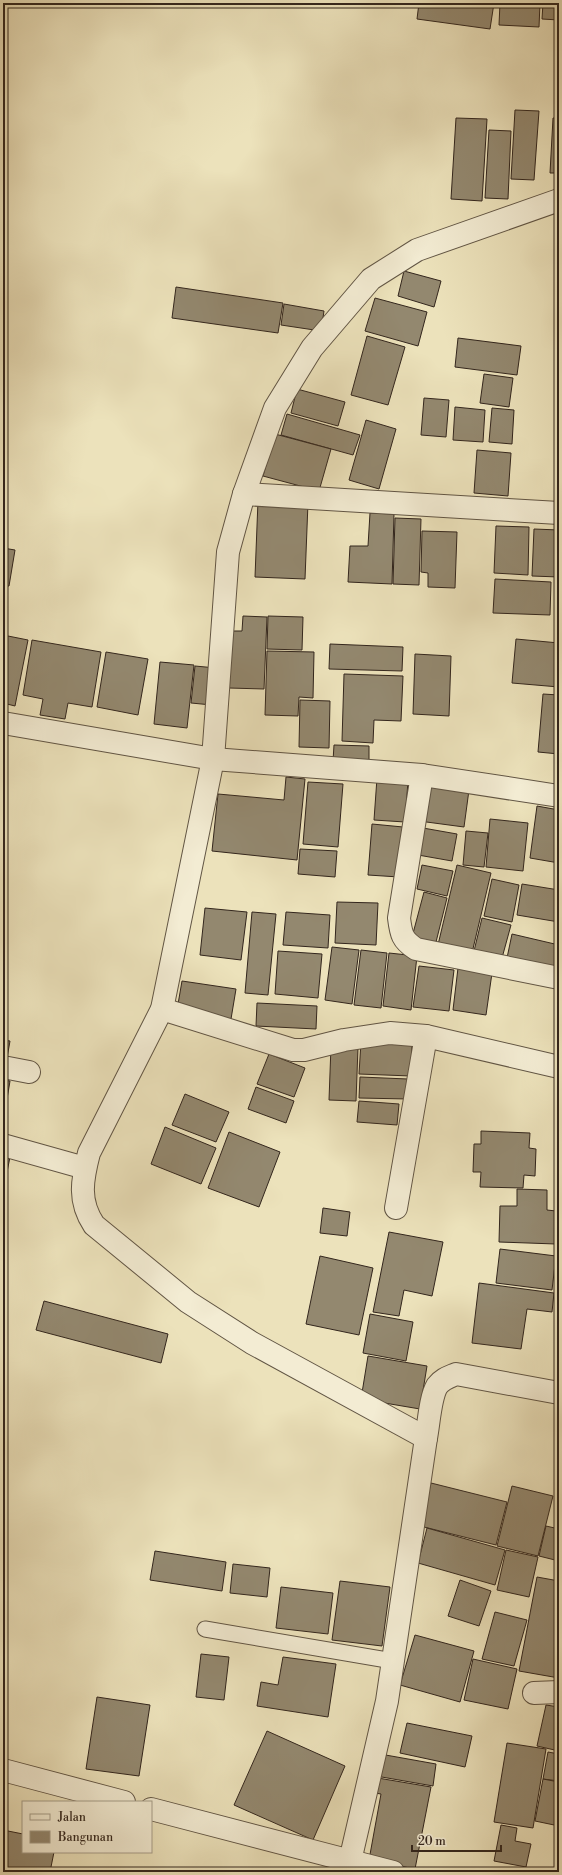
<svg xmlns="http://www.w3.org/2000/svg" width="562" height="1875" font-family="'Libre Bodoni',serif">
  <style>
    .building { fill: #93886f; stroke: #33261d }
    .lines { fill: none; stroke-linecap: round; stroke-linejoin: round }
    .service-casing { stroke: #615544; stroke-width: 17 }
    .minor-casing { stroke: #615544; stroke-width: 24 }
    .service { stroke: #f3ecd3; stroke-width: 15 }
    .minor { stroke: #f3ecd3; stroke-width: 22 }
  </style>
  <rect width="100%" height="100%" fill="#ece2bb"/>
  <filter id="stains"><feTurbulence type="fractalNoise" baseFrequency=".005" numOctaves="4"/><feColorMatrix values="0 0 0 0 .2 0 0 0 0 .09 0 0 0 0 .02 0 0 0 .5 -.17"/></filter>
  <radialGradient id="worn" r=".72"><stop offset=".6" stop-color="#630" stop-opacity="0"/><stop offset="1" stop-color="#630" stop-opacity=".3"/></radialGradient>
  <g class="building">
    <polygon points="419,3 494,3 490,29 417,19"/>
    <polygon points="500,3 540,3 539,27 499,25"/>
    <polygon points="543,3 559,3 559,20 542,19"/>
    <polygon points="515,110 539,111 534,180 511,179"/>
    <polygon points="456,118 487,119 482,201 451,199"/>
    <polygon points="553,118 559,118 559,173 550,173"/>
    <polygon points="489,130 511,131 508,199 485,198"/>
    <polygon points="404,271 441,281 434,307 398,296"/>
    <polygon points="176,287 283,303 278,333 172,318"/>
    <polygon points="375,298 427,312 418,346 365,331"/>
    <polygon points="284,304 324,311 321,331 281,325"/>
    <polygon points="367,336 405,347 388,405 351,395"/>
    <polygon points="458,338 521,346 517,375 455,367"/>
    <polygon points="484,374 513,378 509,407 480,403"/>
    <polygon points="297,389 345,402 338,426 291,413"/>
    <polygon points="424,398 449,400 446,437 421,435"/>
    <polygon points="455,407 485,410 483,442 453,440"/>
    <polygon points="492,408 514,410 512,444 489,442"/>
    <polygon points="287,414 360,435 353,455 281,435"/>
    <polygon points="366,420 396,429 379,489 349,480"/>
    <polygon points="275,434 331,449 319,491 263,476"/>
    <polygon points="477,450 511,453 508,496 474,493"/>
    <polygon points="258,501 308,503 305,579 255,577"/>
    <polygon points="370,513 394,514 392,584 348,582 350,546 368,546"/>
    <polygon points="395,518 421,519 419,585 393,584"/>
    <polygon points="496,526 529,527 528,575 494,573"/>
    <polygon points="534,529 559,530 559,577 532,576"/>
    <polygon points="422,531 457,532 455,588 428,587 428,573 421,572"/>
    <polygon points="3,548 15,550 9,586 3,586"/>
    <polygon points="495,579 551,582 550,615 493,613"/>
    <polygon points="243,616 267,617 264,689 229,688 231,631 242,631"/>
    <polygon points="268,616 303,617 302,650 267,649"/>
    <polygon points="3,635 28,640 15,706 3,703"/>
    <polygon points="516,639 559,643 559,687 512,683"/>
    <polygon points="32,640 101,652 92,707 68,703 65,719 40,715 43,699 23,695"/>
    <polygon points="330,644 403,647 402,671 329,669"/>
    <polygon points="267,651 314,652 313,698 299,697 298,716 265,715"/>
    <polygon points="106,652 148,659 138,715 97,707"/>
    <polygon points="415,654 451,656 449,716 413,714"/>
    <polygon points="160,662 194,665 187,728 154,724"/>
    <polygon points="195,666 216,668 212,705 191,703"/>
    <polygon points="344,674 403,676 401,721 374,720 373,743 342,741"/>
    <polygon points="543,694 559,695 559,754 538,752"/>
    <polygon points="300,700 330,701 329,748 299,747"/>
    <polygon points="334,745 369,746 369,763 333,761"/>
    <polygon points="286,777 305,779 297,860 212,851 218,794 284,800"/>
    <polygon points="377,778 408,781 405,822 374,820"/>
    <polygon points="308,782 343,784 338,847 303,844"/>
    <polygon points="425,784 469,790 464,827 419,821"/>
    <polygon points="537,806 559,810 559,863 530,858"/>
    <polygon points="490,819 528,823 523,871 486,867"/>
    <polygon points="372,824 403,827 399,877 368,875"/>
    <polygon points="423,828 457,834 452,861 418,855"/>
    <polygon points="466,831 488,833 484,867 463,865"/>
    <polygon points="300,849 337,851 335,877 298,874"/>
    <polygon points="422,865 453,871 447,896 417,889"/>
    <polygon points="457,865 491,873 471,957 437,949"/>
    <polygon points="492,879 519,885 512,922 484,916"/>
    <polygon points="522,884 559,890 559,922 517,915"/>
    <polygon points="424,892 447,898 435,946 411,941"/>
    <polygon points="337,902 378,903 376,945 335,943"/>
    <polygon points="205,908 247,912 241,960 200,955"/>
    <polygon points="252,912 276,914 268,995 245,993"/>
    <polygon points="286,912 330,915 328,948 283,945"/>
    <polygon points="482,918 511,925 502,958 474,951"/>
    <polygon points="512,934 559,945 559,970 507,958"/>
    <polygon points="332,947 359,950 352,1004 325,1000"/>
    <polygon points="361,950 387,953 381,1008 354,1005"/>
    <polygon points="278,951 322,954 318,998 275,994"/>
    <polygon points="389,953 417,956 411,1010 383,1006"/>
    <polygon points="419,966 454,970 449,1011 413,1007"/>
    <polygon points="458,968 492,973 486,1015 453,1010"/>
    <polygon points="182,981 236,989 231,1019 177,1010"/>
    <polygon points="257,1003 317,1006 316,1029 256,1026"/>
    <polygon points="3,1040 10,1041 7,1058 3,1057"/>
    <polygon points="361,1042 412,1044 411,1076 359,1074"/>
    <polygon points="331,1046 358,1047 356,1101 329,1100"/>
    <polygon points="269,1054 305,1068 294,1097 257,1084"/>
    <polygon points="360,1077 408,1079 408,1099 359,1098"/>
    <polygon points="3,1080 10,1081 7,1099 3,1098"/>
    <polygon points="256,1087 294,1101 286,1123 248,1109"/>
    <polygon points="185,1094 229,1112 216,1142 172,1125"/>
    <polygon points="359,1101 399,1104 397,1125 357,1122"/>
    <polygon points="165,1127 216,1148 201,1184 151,1164"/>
    <polygon points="481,1131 530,1133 529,1148 536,1149 535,1176 524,1175 523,1188 480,1187 481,1172 473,1172 474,1144 481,1144"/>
    <polygon points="229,1132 280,1152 259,1207 208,1188"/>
    <polygon points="3,1156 10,1157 4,1187 3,1186"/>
    <polygon points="517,1189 547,1190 547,1210 556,1211 556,1244 499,1242 500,1206 517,1206"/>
    <polygon points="323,1208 350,1212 347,1236 320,1233"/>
    <polygon points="389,1232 443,1242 432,1296 404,1290 399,1316 373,1312"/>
    <polygon points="500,1249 556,1256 552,1290 496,1283"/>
    <polygon points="320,1256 373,1268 359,1335 306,1324"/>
    <polygon points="479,1283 554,1293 552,1312 527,1309 521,1349 472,1343"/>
    <polygon points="44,1301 168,1334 161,1363 36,1330"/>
    <polygon points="370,1314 413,1322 406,1361 363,1353"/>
    <polygon points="368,1356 427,1366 420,1409 361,1399"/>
    <polygon points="431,1483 507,1502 496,1545 420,1526"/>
    <polygon points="512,1486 553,1496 538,1556 497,1546"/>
    <polygon points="546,1526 559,1529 559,1561 539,1556"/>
    <polygon points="427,1528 505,1550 495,1585 418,1563"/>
    <polygon points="506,1550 538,1557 529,1597 497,1590"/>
    <polygon points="155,1551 226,1562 222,1591 150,1580"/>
    <polygon points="233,1564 270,1568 267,1597 230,1593"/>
    <polygon points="537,1577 559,1581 559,1678 519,1671"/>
    <polygon points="460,1580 491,1591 479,1626 448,1616"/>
    <polygon points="340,1581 390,1587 382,1646 332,1640"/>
    <polygon points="281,1587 333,1593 328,1634 276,1628"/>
    <polygon points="495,1612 527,1620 514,1666 482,1659"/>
    <polygon points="415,1635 474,1651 460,1702 400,1685"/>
    <polygon points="201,1654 229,1657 224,1700 196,1697"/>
    <polygon points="283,1657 336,1664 328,1717 257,1706 261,1682 278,1685"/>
    <polygon points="473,1659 517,1669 508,1709 464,1700"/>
    <polygon points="97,1697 150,1705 139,1776 86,1769"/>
    <polygon points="546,1705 559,1707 559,1751 537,1746"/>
    <polygon points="407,1723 472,1736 465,1767 400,1753"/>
    <polygon points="267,1731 345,1766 313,1840 234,1805"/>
    <polygon points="507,1743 546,1749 533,1828 494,1822"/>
    <polygon points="548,1752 559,1754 559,1781 543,1779"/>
    <polygon points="380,1754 436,1764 433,1786 376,1776"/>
    <polygon points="372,1777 431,1787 415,1869 369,1860 381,1794 369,1792"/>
    <polygon points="543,1779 559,1782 559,1826 535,1821"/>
    <polygon points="501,1825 517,1828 515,1841 531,1844 526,1867 494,1861"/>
    <polygon points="3,1830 23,1834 23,1852 54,1852 50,1872 3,1872"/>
  </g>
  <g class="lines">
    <defs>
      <polyline id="service" points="205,1629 393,1661"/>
      <g id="minor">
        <polyline points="244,494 559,513"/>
        <polyline points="3,723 213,759 422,775 559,796"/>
        <path d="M 422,775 L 399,918 C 401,934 402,940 416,949 L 559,978"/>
        <polyline points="162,1009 293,1050 304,1050 344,1040 390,1033 426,1036 559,1067"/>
        <polyline points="3,1067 29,1072"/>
        <polyline points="3,1145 85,1168"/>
        <polyline points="396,1208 426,1036"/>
        <path d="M 426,1438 L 252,1343 L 188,1302 L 94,1225 C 78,1201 82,1180 89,1153 L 162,1009 L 213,759 L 228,552 L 244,494 L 275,408 L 312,348 L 371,279 L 417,250 L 559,200"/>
        <polyline points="534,1693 559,1692"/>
        <polyline points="3,1770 124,1802"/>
        <polyline points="151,1809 393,1872"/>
        <path d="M 350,1861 L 387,1701 L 426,1438 C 429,1423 430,1398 437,1386 C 442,1379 449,1377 456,1374 L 559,1393"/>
      </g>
    </defs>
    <use href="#service" class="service-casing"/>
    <use href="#minor" class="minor-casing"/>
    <use href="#service" class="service"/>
    <use href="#minor" class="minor"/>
  </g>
  <rect width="562" height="1875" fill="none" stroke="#ece2bb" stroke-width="16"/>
  <rect x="4" y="4" width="554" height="1867" fill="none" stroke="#33261d" stroke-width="2"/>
  <rect x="8" y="8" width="546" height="1859" fill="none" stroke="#33261d"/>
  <rect x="22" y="1801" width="130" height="52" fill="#f3ecd3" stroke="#a69d8a"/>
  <rect x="30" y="1814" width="20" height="6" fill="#f3ecd3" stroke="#a69d8a"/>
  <text x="58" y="1821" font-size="12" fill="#33261d">Jalan</text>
  <rect x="30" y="1831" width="20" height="12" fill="#93886f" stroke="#a69d8a"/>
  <text x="58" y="1841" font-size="12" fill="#33261d">Bangunan</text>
  <path d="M412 1845v6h89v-6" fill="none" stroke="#33261d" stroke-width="2"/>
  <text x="418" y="1845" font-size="12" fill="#33261d" stroke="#f3ecd3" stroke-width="3" paint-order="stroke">20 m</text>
  <rect width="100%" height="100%" filter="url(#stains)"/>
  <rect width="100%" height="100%" fill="url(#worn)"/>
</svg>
